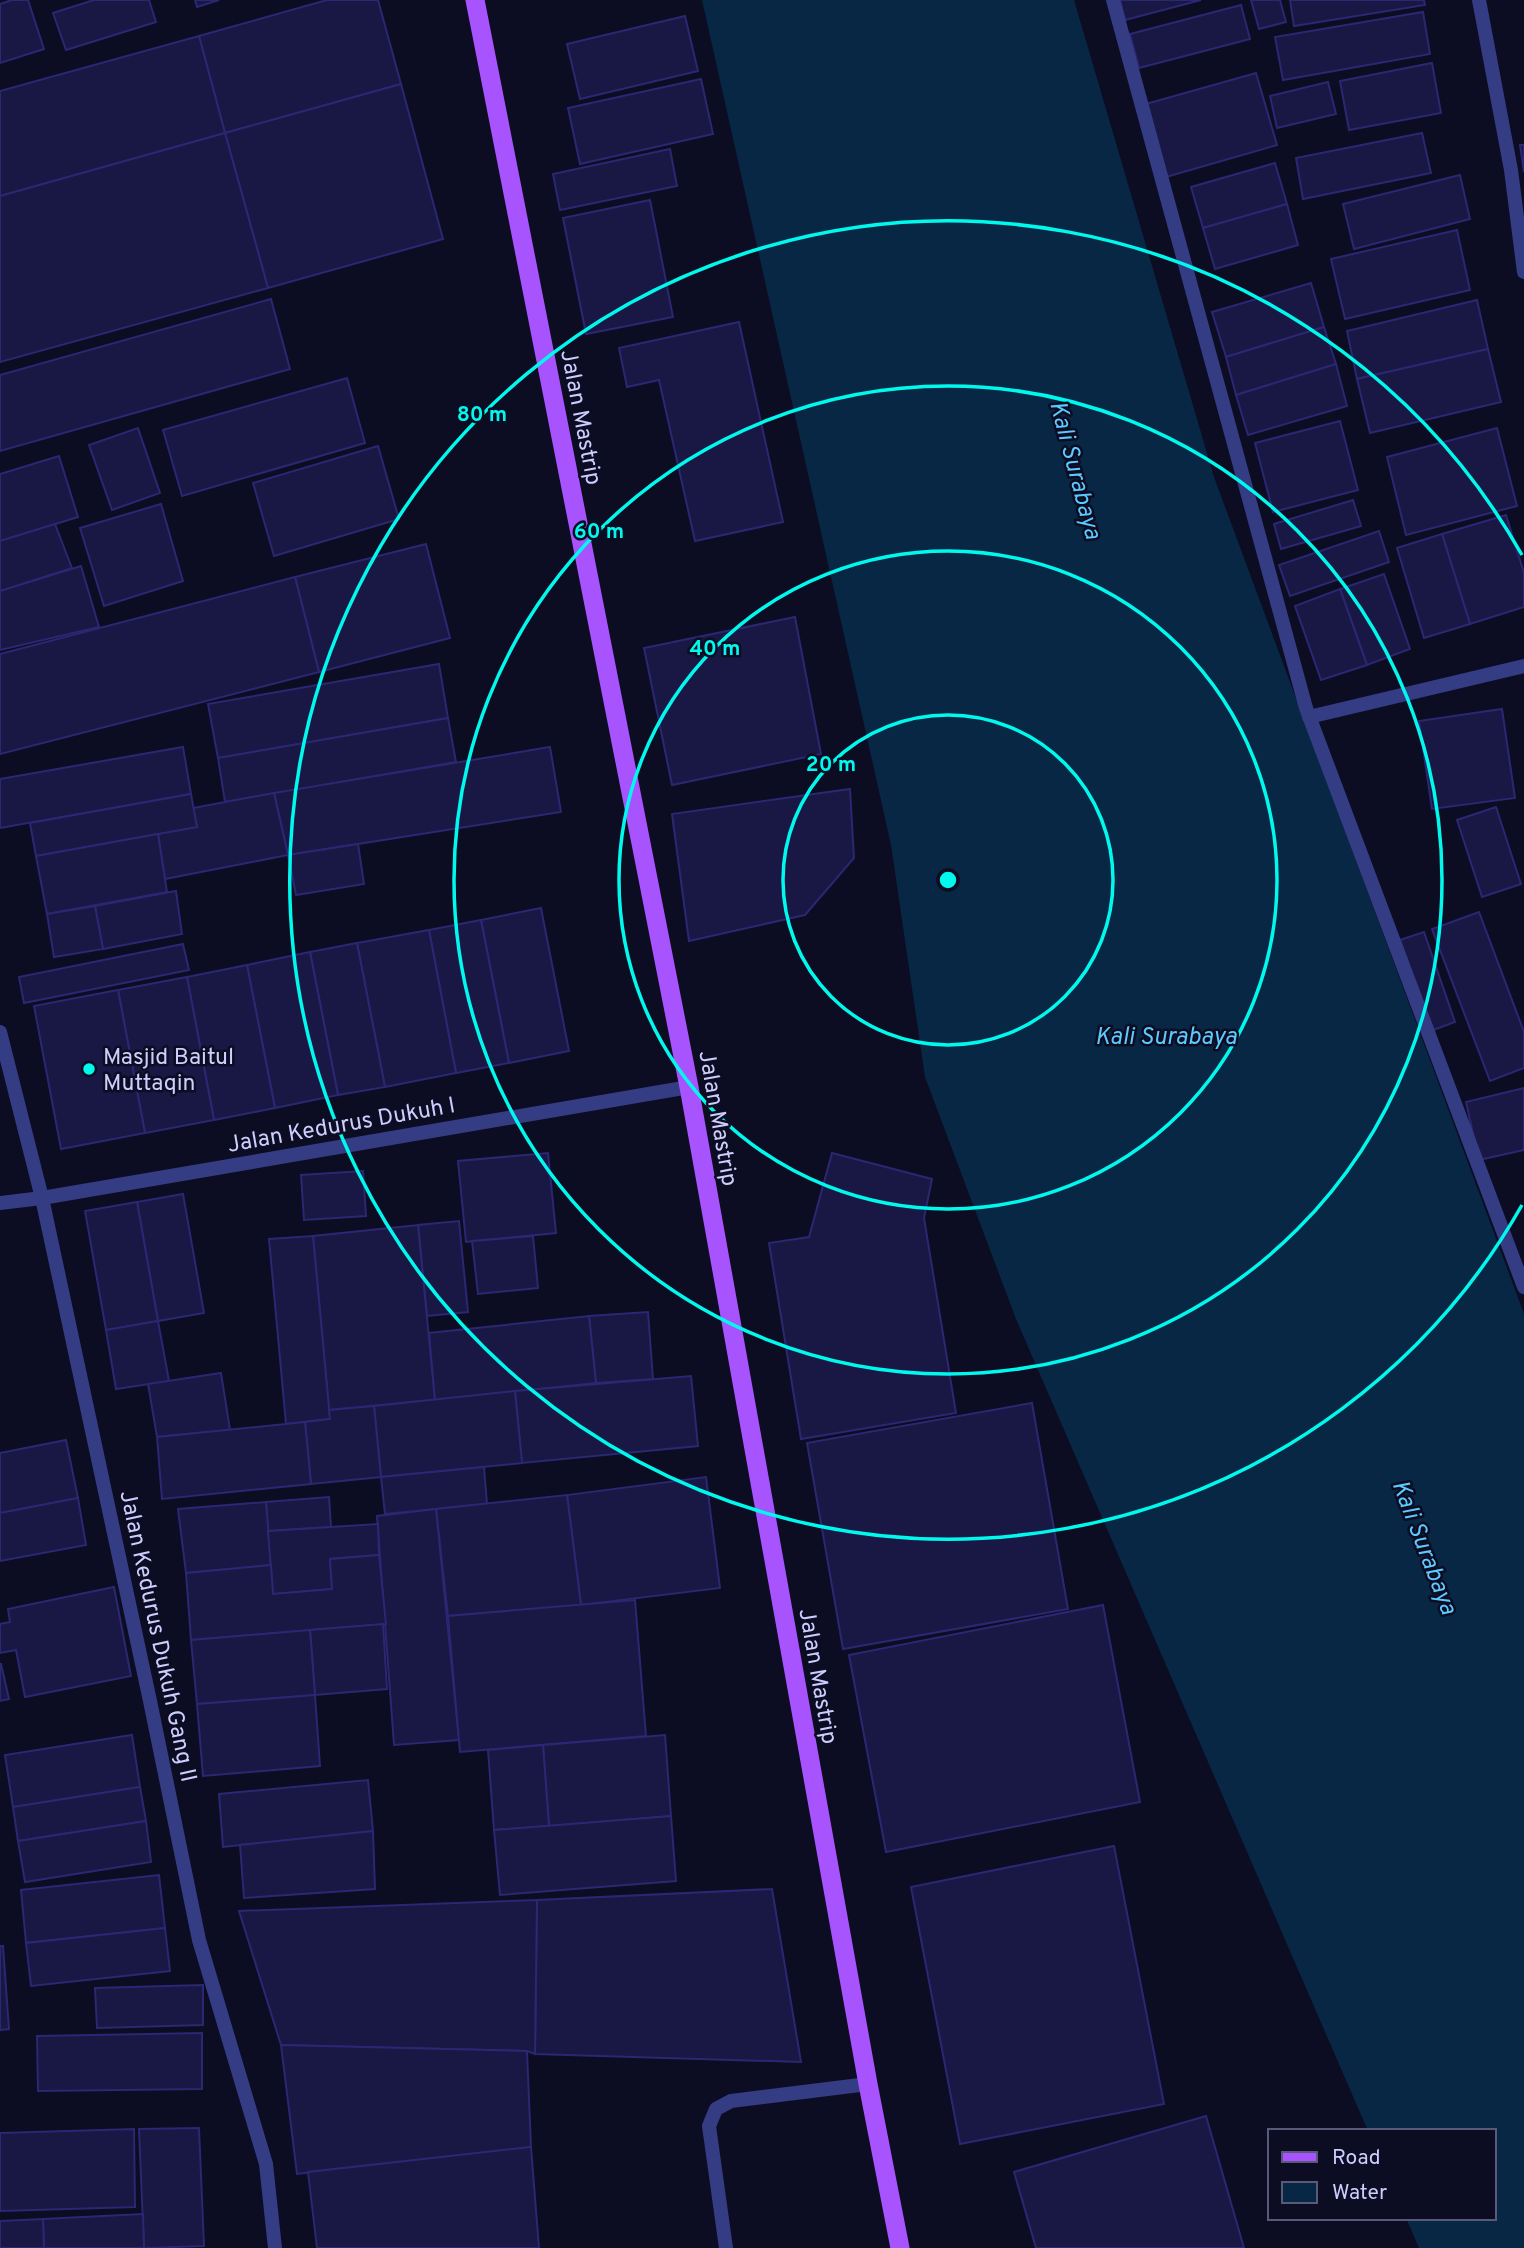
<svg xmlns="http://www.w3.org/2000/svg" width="1524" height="2248" font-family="Overpass,sans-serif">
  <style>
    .water { fill: #082745 }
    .building { fill: #191744; stroke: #2b2772; stroke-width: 2 }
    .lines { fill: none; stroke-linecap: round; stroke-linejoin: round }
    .service { stroke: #343c84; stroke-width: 14 }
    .minor { stroke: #343c84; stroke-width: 14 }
    .primary { stroke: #a754ff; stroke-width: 19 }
    .ring { fill: none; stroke: #00f8ed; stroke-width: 3.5 }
    .poi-dot { fill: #00f8ed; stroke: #0c0c22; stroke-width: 2.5 }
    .labels { text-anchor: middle; stroke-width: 5; stroke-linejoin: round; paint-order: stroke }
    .street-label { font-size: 23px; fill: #cdceff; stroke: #0c0c22 }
    .poi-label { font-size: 23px; fill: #cdceff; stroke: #0c0c22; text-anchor: start }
    .water-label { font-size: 24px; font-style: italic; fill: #5bcaff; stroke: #0c0c22 }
    .centre { fill: #00f8ed; stroke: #0c0c22; stroke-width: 3.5 }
    .ring-label { font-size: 21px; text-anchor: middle; font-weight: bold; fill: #00f8ed; stroke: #0c0c22; stroke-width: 5; stroke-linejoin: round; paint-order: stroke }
  </style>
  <rect width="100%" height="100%" fill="#0c0c22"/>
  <polygon class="water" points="702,0 1074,0 1214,477 1524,1314 1524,2248 1419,2248 1406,2218 1494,2218 1494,2131 1368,2131 1016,1319 925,1077 891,845"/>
  <g class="building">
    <polygon points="12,0 28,0 44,49 0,63 0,4"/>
    <polygon points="94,0 149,0 156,22 66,50 53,13"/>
    <polygon points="195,0 219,0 197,7"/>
    <polygon points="327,0 378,0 401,84 225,133 199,36"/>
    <polygon points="1120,0 1201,0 1125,20"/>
    <polygon points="1251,0 1280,0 1286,22 1259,29"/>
    <polygon points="1290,0 1424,0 1425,5 1294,26"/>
    <polygon points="1241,5 1250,39 1139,68 1130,34"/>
    <polygon points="1423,12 1430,54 1283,80 1275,37"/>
    <polygon points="685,16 698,71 580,99 567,44"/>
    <polygon points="199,36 225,133 0,196 0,91"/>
    <polygon points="1432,63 1441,113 1349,130 1340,81"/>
    <polygon points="1256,73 1277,145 1166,177 1146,104"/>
    <polygon points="701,79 713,134 580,164 568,108"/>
    <polygon points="1328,82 1336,114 1277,128 1270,96"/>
    <polygon points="401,84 443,239 268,288 225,133"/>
    <polygon points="225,133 268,288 0,362 0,196"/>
    <polygon points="1422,133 1431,173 1303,199 1296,158"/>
    <polygon points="1520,145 1524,145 1524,172"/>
    <polygon points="670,149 677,186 560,210 553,174"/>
    <polygon points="1275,163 1287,204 1203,228 1191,187"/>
    <polygon points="1460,175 1470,219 1354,249 1343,204"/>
    <polygon points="650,200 673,317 586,334 563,218"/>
    <polygon points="1287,204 1298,245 1215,269 1203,228"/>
    <polygon points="1457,230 1470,290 1345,319 1331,259"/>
    <polygon points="1311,283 1324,327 1226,357 1212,312"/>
    <polygon points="271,299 290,369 0,451 0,375"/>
    <polygon points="1477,300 1488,349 1357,379 1347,331"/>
    <polygon points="739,322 783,522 695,541 659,380 627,387 619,348"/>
    <polygon points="1324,327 1336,364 1236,395 1226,357"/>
    <polygon points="1488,349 1501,402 1370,433 1357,379"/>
    <polygon points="1336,364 1347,406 1248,435 1236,395"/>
    <polygon points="347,378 365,443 182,496 163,430"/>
    <polygon points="1340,421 1358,490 1273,512 1255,443"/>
    <polygon points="138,428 160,493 112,510 89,445"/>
    <polygon points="1497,428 1517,506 1406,535 1387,457"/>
    <polygon points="378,446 399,519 274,556 253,483"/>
    <polygon points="59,456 78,517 0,541 0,474"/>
    <polygon points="1353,500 1361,526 1281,549 1274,524"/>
    <polygon points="161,504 183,581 104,606 80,528"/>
    <polygon points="1506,515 1524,573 1524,607 1470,624 1442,534"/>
    <polygon points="55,524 72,568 0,591 0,541"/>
    <polygon points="1379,531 1389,562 1290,596 1279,565"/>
    <polygon points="1442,534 1470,624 1424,638 1397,548"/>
    <polygon points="426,544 450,638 319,672 295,577"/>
    <polygon points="81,566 99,627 0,650 0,591"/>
    <polygon points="1384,574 1410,649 1367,665 1340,589"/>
    <polygon points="295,577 319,672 0,754 0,654"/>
    <polygon points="1340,589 1367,665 1321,680 1295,606"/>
    <polygon points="795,617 821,754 672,785 644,648"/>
    <polygon points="439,664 448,718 218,758 208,704"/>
    <polygon points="1502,709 1515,798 1432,809 1419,721"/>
    <polygon points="448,718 456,762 225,802 218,758"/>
    <polygon points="183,747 191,794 0,828 0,779"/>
    <polygon points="550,747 561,812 288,855 274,793"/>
    <polygon points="850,789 854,858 805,915 689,941 672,814"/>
    <polygon points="274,793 288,855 165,879 158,834 197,827 193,808"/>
    <polygon points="191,794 197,827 36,856 30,823"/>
    <polygon points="1496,807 1521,884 1482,897 1457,820"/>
    <polygon points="158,834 167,892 47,914 36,856"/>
    <polygon points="358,844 364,884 296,895 288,855"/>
    <polygon points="176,891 182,934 103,949 95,906"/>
    <polygon points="95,906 103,949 54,957 47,914"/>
    <polygon points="541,908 569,1051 509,1063 481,920"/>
    <polygon points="1479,912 1524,1032 1524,1068 1490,1081 1432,929"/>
    <polygon points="481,920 509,1063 456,1073 429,930"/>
    <polygon points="429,930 456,1073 385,1087 357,943"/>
    <polygon points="1424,932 1455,1022 1431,1031 1400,940"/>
    <polygon points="357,943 385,1087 338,1095 310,952"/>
    <polygon points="183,944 189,970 24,1003 19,977"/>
    <polygon points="310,952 338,1095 275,1108 247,965"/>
    <polygon points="247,965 275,1108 214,1120 187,977"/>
    <polygon points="187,977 214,1120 145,1133 118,990"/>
    <polygon points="118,990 145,1133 61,1149 34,1006"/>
    <polygon points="1524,1088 1524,1150 1479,1160 1466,1102"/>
    <polygon points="548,1153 556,1233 466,1242 458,1161"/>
    <polygon points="832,1153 932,1179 924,1218 956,1413 801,1439 769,1243 809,1237"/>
    <polygon points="363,1171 366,1216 304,1220 301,1175"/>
    <polygon points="183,1194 204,1313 158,1321 137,1202"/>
    <polygon points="137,1202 158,1321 106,1330 85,1211"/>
    <polygon points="459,1221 468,1312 427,1316 418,1225"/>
    <polygon points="418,1225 435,1400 329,1410 313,1236"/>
    <polygon points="313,1236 330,1419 286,1424 269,1239"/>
    <polygon points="533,1236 538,1288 478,1294 472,1241"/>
    <polygon points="648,1312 653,1379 596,1383 589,1316"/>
    <polygon points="589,1316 596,1383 435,1400 429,1333"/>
    <polygon points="158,1321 169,1381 116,1389 106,1330"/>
    <polygon points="221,1373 230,1430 157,1437 148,1384"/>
    <polygon points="691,1376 698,1446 522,1463 515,1391"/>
    <polygon points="515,1391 522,1463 381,1477 374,1406"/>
    <polygon points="1032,1403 1068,1609 843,1649 807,1443"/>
    <polygon points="374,1406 381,1477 311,1484 305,1422 330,1419 329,1410"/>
    <polygon points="305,1422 311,1484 162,1499 157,1437"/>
    <polygon points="66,1440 78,1498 0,1513 0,1453"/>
    <polygon points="484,1467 487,1504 385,1514 381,1477"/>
    <polygon points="706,1477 720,1588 581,1605 567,1495"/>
    <polygon points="567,1495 581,1605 448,1616 436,1509"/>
    <polygon points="329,1497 331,1527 268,1531 266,1502"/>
    <polygon points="78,1498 86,1545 0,1561 0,1513"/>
    <polygon points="266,1502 271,1565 186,1573 178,1509"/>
    <polygon points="436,1509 459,1740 394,1745 377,1516"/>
    <polygon points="378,1524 379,1555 330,1559 332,1589 273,1594 268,1531"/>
    <polygon points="379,1555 386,1624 191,1640 186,1573 271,1565 273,1594 332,1589 330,1559"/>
    <polygon points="114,1587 131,1676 25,1697 16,1650 0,1653 0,1624 10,1622 8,1609"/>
    <polygon points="635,1600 646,1736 460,1752 448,1616"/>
    <polygon points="1103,1605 1140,1802 886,1852 849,1655"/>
    <polygon points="383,1624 387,1689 315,1695 310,1630"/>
    <polygon points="310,1630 315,1695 197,1704 191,1640"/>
    <polygon points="1,1664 9,1699 0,1701 0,1664"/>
    <polygon points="315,1695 320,1766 203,1776 197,1704"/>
    <polygon points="132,1735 140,1787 13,1807 5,1755"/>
    <polygon points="665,1735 671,1816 549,1826 543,1745"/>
    <polygon points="543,1745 549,1826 494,1830 488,1750"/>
    <polygon points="368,1780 373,1831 223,1847 219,1794"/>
    <polygon points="140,1787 146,1821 18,1841 13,1807"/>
    <polygon points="671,1816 676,1881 500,1895 494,1830"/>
    <polygon points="146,1821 151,1862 25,1882 18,1841"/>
    <polygon points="373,1831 375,1889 244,1898 240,1845"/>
    <polygon points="1114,1846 1164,2104 960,2144 911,1887"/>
    <polygon points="159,1875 165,1928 26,1943 21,1890"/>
    <polygon points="772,1889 801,2062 535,2054 537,1900"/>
    <polygon points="537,1900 535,2054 527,2051 281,2045 239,1911"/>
    <polygon points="165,1928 170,1971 31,1986 26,1943"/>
    <polygon points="0,1946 3,1946 9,2029 0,2030"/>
    <polygon points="203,1985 203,2025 97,2028 95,1988"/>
    <polygon points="202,2033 202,2089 38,2091 37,2036"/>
    <polygon points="281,2045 527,2051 531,2147 297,2174"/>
    <polygon points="1206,2116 1244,2248 1036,2248 1014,2172"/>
    <polygon points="199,2128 204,2246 144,2248 139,2129"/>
    <polygon points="134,2129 135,2207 0,2211 0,2133"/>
    <polygon points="531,2147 539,2248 317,2248 308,2172"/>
    <polygon points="143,2214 144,2248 44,2248 43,2219"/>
    <polygon points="43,2219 44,2248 0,2248 0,2221"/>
  </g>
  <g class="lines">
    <polyline class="service" points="726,2248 709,2126 716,2109 731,2101 868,2084"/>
    <g class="minor">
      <polyline points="1113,0 1306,708 1524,1287"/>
      <polyline points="1479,0 1511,170 1524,272"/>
      <polyline points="1309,717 1524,666"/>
      <polyline points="0,1032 42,1198 150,1701 199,1940 266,2164 275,2248"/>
      <polyline points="0,1203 42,1198 689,1087"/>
    </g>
    <polyline class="primary" points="475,0 689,1087 868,2084 900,2248"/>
  </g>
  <g class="ring">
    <circle cx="948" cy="880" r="165"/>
    <circle cx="948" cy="880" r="329"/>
    <circle cx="948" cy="880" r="494"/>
    <path d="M1522 1205A659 659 0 1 1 1522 555"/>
  </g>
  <circle class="poi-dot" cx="89" cy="1069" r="7"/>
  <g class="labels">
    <g class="street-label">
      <text transform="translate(582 417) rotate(79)" y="8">Jalan Mastrip</text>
      <text transform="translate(719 1118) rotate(80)" y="8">Jalan Mastrip</text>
      <text transform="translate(341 1124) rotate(-10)" y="8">Jalan Kedurus Dukuh I</text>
      <text transform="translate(159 1636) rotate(78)" y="8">Jalan Kedurus Dukuh Gang II</text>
      <text transform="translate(819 1676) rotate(80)" y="8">Jalan Mastrip</text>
    </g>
    <g class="poi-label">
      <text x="103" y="1064">Masjid Baitul<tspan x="103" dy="26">Muttaqin</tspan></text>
    </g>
    <g class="water-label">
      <text transform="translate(1076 470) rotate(75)" y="8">Kali Surabaya</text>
      <text x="1166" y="1044">Kali Surabaya</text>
      <text transform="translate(1425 1547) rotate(69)" y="8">Kali Surabaya</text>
    </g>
  </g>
  <circle cx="948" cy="880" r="10" class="centre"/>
  <g class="ring-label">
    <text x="482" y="421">80 m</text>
    <text x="599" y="538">60 m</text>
    <text x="715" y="655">40 m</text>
    <text x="831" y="771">20 m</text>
  </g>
  <rect x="1268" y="2129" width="228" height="91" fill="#0c0c22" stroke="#595a7a" stroke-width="2"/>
  <rect x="1282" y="2152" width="35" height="10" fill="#a754ff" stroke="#595a7a" stroke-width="2"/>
  <text x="1332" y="2164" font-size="21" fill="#cdceff">Road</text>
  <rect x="1282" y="2182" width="35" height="21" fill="#082745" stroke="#595a7a" stroke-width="2"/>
  <text x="1332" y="2199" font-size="21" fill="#cdceff">Water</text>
</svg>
